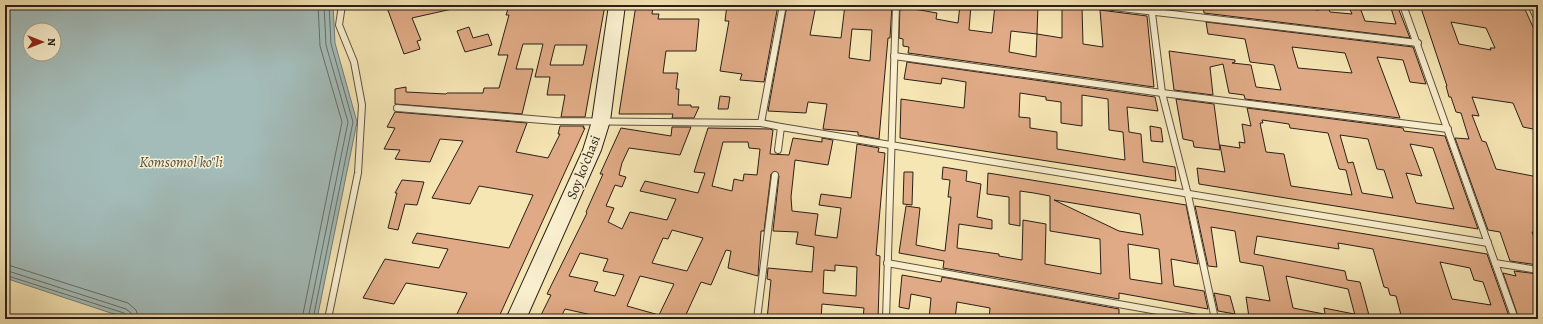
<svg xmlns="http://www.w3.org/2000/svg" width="1543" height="324" font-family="Alegreya,serif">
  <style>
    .water { fill: #a3bcb9; stroke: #737d79; fill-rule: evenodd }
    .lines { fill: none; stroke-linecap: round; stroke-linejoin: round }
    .shore { stroke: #676e68; stroke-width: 1 }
    .building { fill: #dfaa85; stroke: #2b1f18; fill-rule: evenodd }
    .service-casing { stroke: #5e513f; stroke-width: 8 }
    .secondary-casing { stroke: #2b1f18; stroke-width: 2 }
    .service { stroke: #f9efce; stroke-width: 6 }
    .secondary { fill: #f9efce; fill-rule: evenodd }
    .labels { text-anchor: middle; stroke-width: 3; stroke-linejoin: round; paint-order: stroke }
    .street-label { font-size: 14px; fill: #2b1f18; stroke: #f9efce }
    .water-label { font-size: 15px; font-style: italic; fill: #4f4e48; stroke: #f9efce }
  </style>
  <rect width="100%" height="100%" fill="#f6e6b4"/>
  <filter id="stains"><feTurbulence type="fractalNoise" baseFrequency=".005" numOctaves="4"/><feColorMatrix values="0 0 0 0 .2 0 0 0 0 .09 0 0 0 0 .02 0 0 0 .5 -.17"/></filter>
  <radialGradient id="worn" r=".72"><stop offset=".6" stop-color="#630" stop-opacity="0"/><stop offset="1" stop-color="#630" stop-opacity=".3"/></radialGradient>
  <path class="water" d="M 5,5 L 333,5 L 335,43 L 357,122 L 317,319 L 129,319 L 5,278 ZM 30,30 L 54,30 L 54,54 L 30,54 Z"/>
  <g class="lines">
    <g class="shore">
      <polyline points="5,264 128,303 136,310 139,319"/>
      <polyline points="5,270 126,309 131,313 133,319"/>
      <polyline points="5,275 124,313 127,319"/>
      <polyline points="302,319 342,122 320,46 318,5"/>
      <polyline points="308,319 348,122 326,45 324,5"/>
      <polyline points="313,319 353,122 331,44 329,5"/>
    </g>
  </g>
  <g class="building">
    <polygon points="386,5 451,5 452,9 412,18 421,40 417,41 420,49 404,54"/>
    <path d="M 605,5 L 585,117 L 561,117 L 565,95 L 547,95 L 550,77 L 535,77 L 543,44 L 523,44 L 516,69 L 533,69 L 522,114 L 395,104 L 395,89 L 406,87 L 406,92 L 446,94 L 447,93 L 483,93 L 484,88 L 499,88 L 508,55 L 498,55 L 509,15 L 506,15 L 509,6 ZM 555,45 L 587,45 L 583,65 L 550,65 Z"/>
    <polygon points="636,5 653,7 652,14 659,14 658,19 699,19 696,51 666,51 663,73 678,73 676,89 679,89 678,105 691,105 691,107 699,107 694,118 672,118 673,114 619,114"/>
    <polygon points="727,5 778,5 764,82 740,80 742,74 720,71 729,21 725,21"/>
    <path d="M 787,5 L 816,5 L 810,35 L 841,38 L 845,5 L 892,5 L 890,38 L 888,38 L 879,139 L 858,135 L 858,132 L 823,129 L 827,104 L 808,102 L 806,113 L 768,111 ZM 852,29 L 872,30 L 870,61 L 849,58 Z"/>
    <path d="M 900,5 L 914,5 L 914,9 L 937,13 L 936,19 L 958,23 L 960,5 L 971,5 L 969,30 L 992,33 L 995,5 L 1038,5 L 1037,34 L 1062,38 L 1062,5 L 1082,7 L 1083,44 L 1103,47 L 1100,10 L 1147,16 L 1154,87 L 908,53 L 909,47 L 903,46 L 903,39 L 899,38 ZM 1011,31 L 1037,34 L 1036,57 L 1009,52 Z"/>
    <polygon points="1203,5 1295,5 1296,8 1319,10 1317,5 1327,5 1330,12 1352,14 1348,5 1359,5 1365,21 1396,24 1390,5 1397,5 1410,38 1204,13"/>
    <path d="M 1420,5 L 1523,5 L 1538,38 L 1538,130 L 1523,127 L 1513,103 L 1472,97 L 1479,116 L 1472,115 L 1482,141 L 1486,142 L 1496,169 L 1538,177 L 1538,233 L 1532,232 L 1538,248 L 1538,265 L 1510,261 L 1500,232 L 1488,230 L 1455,138 L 1469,139 L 1461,113 L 1456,112 L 1451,97 L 1449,97 L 1446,86 L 1447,86 ZM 1451,22 L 1486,28 L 1495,48 L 1490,48 L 1491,50 L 1459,44 Z"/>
    <path d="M 1206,22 L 1413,47 L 1426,84 L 1410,82 L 1403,60 L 1377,57 L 1400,118 L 1245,99 L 1244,95 L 1229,93 L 1223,64 L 1210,67 L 1213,95 L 1174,90 L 1169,51 L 1235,60 L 1235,62 L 1232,63 L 1251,65 L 1256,87 L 1281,90 L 1274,65 L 1250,62 L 1245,39 L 1208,34 ZM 1292,47 L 1345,53 L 1352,73 L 1298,68 Z"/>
    <polygon points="469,27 473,38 488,34 492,45 465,52 457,31"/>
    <path d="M 907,62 L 1155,97 L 1158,111 L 1127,107 L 1129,132 L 1141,134 L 1143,162 L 1175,167 L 1176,181 L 900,138 L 901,99 L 964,108 L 966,82 L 942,78 L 941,84 L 904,79 ZM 1020,93 L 1046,97 L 1046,100 L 1061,102 L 1061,123 L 1082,126 L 1082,95 L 1108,99 L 1109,130 L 1123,132 L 1125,160 L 1057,149 L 1057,132 L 1030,128 L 1030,118 L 1019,117 Z"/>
    <polygon points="720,96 730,97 728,109 718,109"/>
    <polygon points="1176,99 1214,104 1220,150 1194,147 1193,141 1183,139"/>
    <path d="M 1247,108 L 1403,128 L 1404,131 L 1445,136 L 1478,229 L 1199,184 L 1197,168 L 1225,172 L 1220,145 L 1240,148 L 1239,142 L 1245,143 L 1242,124 L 1251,126 ZM 1262,120 L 1289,124 L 1290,128 L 1328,133 L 1339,169 L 1346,170 L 1352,195 L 1291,186 L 1284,154 L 1266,152 L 1260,123 L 1263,123 ZM 1340,135 L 1368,139 L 1377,169 L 1384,170 L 1393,198 L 1362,193 L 1353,162 L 1348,163 ZM 1410,144 L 1433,148 L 1454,209 L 1416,203 L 1406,173 L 1422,176 Z"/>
    <polygon points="395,112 527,123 516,152 548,158 560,134 558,134 560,126 584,126 583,128 585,128 498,319 475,319 476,318 457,314 467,293 406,283 394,304 363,298 385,259 439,268 448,249 412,243 417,233 509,248 533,195 479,186 470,204 432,198 463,141 440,139 430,162 395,159 400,150 384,149 395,128 387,127"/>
    <polygon points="1150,126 1161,128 1163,142 1151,141"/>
    <path d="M 672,127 L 691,127 L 680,155 L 629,148 L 622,163 L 619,175 L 626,177 L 622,187 L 615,185 L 606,206 L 614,208 L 608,222 L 622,229 L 630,212 L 667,220 L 676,199 L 640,191 L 645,181 L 698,193 L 705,173 L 694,172 L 708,128 L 770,129 L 773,130 L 770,154 L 789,155 L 793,138 L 822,142 L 822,138 L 833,140 L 828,165 L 795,160 L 791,197 L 792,211 L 818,214 L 815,235 L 837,238 L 841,208 L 819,205 L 821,194 L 851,198 L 857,144 L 879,148 L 878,152 L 885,153 L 876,255 L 880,256 L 878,319 L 863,319 L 864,308 L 822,304 L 821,319 L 767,319 L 771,280 L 767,279 L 768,268 L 812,272 L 814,247 L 796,244 L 798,232 L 773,231 L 779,176 L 775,171 L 771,174 L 764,231 L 761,231 L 758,276 L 728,268 L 731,251 L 726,250 L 711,285 L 701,282 L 684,319 L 673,319 L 664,316 L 663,319 L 610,319 L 565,309 L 560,319 L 539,319 L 551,295 L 547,294 L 587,213 L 586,212 L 603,174 L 600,174 L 621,128 L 671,136 ZM 723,142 L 748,142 L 749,148 L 760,149 L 757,175 L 744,174 L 743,181 L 734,179 L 732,191 L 712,186 ZM 672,230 L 703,238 L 687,271 L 652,263 L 663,238 L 668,239 ZM 580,253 L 608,259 L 603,271 L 624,275 L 615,296 L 594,291 L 598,282 L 569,276 ZM 835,265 L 857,267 L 856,296 L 823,293 L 824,270 L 835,271 ZM 640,276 L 674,284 L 659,315 L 627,306 Z"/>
    <path d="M 943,167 L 967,171 L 966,181 L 981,184 L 977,217 L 992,220 L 992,229 L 959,224 L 957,248 L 999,254 L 999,256 L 1022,260 L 1023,220 L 1046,224 L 1045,264 L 1101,274 L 1100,239 L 1050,231 L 1050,196 L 1034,193 L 1020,191 L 1020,226 L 1009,224 L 1009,197 L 987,194 L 988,173 L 1186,205 L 1198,264 L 1171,259 L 1174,286 L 1204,291 L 1208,309 L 1119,293 L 1119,299 L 943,268 L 944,261 L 899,253 L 906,206 L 920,208 L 916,245 L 945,251 L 951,197 L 948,197 L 950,180 L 942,179 ZM 1054,200 L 1140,214 L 1143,235 L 1119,231 ZM 1128,244 L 1159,249 L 1162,284 L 1130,279 Z"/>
    <polygon points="904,172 913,172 912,205 903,204"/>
    <polygon points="402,180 424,182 417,205 405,204 398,230 388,228 397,193 395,193"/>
    <path d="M 1195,206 L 1487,254 L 1510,319 L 1402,319 L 1396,296 L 1390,295 L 1388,288 L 1384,287 L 1373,249 L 1338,243 L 1339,249 L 1257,236 L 1254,254 L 1345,271 L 1347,280 L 1360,282 L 1370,319 L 1356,319 L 1348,289 L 1286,276 L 1293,308 L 1324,314 L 1323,319 L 1260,319 L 1249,317 L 1246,297 L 1270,301 L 1263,266 L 1240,262 L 1235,231 L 1211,227 L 1217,267 L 1208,266 ZM 1440,262 L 1470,268 L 1474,280 L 1483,282 L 1491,305 L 1452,299 Z"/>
    <polygon points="1514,271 1538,274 1538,319 1519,319 1503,273 1516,276"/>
    <polygon points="902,275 941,282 942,277 1119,309 1119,319 989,319 990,308 957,302 955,319 929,319 931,298 911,294 909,309 899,307"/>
    <polygon points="1214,293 1230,296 1235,314 1218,311"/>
    <polygon points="1324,308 1354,314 1354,319 1326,319"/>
  </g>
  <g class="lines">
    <defs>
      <g id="service">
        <polyline points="1096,5 1418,43"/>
        <polyline points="1151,5 1162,93 1188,195 1215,319"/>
        <polyline points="1403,5 1515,319"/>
        <polyline points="1531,5 1538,20"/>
        <polyline points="894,56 1162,93 1448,129"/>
        <polyline points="397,108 555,121 761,123 781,127 778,150"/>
        <polyline points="761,123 783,5"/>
        <polyline points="781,127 1488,243"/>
        <polyline points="887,263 1203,319"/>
        <polyline points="1495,263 1538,270"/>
        <polyline points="328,319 358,173 362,105 354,62 339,25 342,5"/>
        <polyline points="757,319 775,175"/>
        <polyline points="886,319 896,5"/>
      </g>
      <polygon id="secondary" points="609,5 625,5 610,121 601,150 526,319 506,319 583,150 592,121"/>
    </defs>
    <use href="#service" class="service-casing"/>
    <use href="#secondary" class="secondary-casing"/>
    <use href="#service" class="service"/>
    <use href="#secondary" class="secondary"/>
  </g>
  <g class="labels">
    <g class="street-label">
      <text transform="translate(583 167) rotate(-68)" y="5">Soy ko'chasi</text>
    </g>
    <g class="water-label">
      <text x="181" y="167">Komsomol ko"li</text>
    </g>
  </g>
  <rect width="1543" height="324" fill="none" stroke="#f6e6b4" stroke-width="20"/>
  <rect x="6" y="6" width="1531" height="312" fill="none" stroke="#2b1f18" stroke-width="2"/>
  <rect x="10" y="10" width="1523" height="304" fill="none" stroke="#2b1f18"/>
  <g transform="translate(42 42) rotate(90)"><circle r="19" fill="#f9efce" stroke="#a79c85"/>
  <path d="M0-3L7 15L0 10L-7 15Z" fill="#8f2418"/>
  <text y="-6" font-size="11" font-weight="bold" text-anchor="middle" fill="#2b1f18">N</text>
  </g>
  <rect width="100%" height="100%" filter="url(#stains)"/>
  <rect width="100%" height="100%" fill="url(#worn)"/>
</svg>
